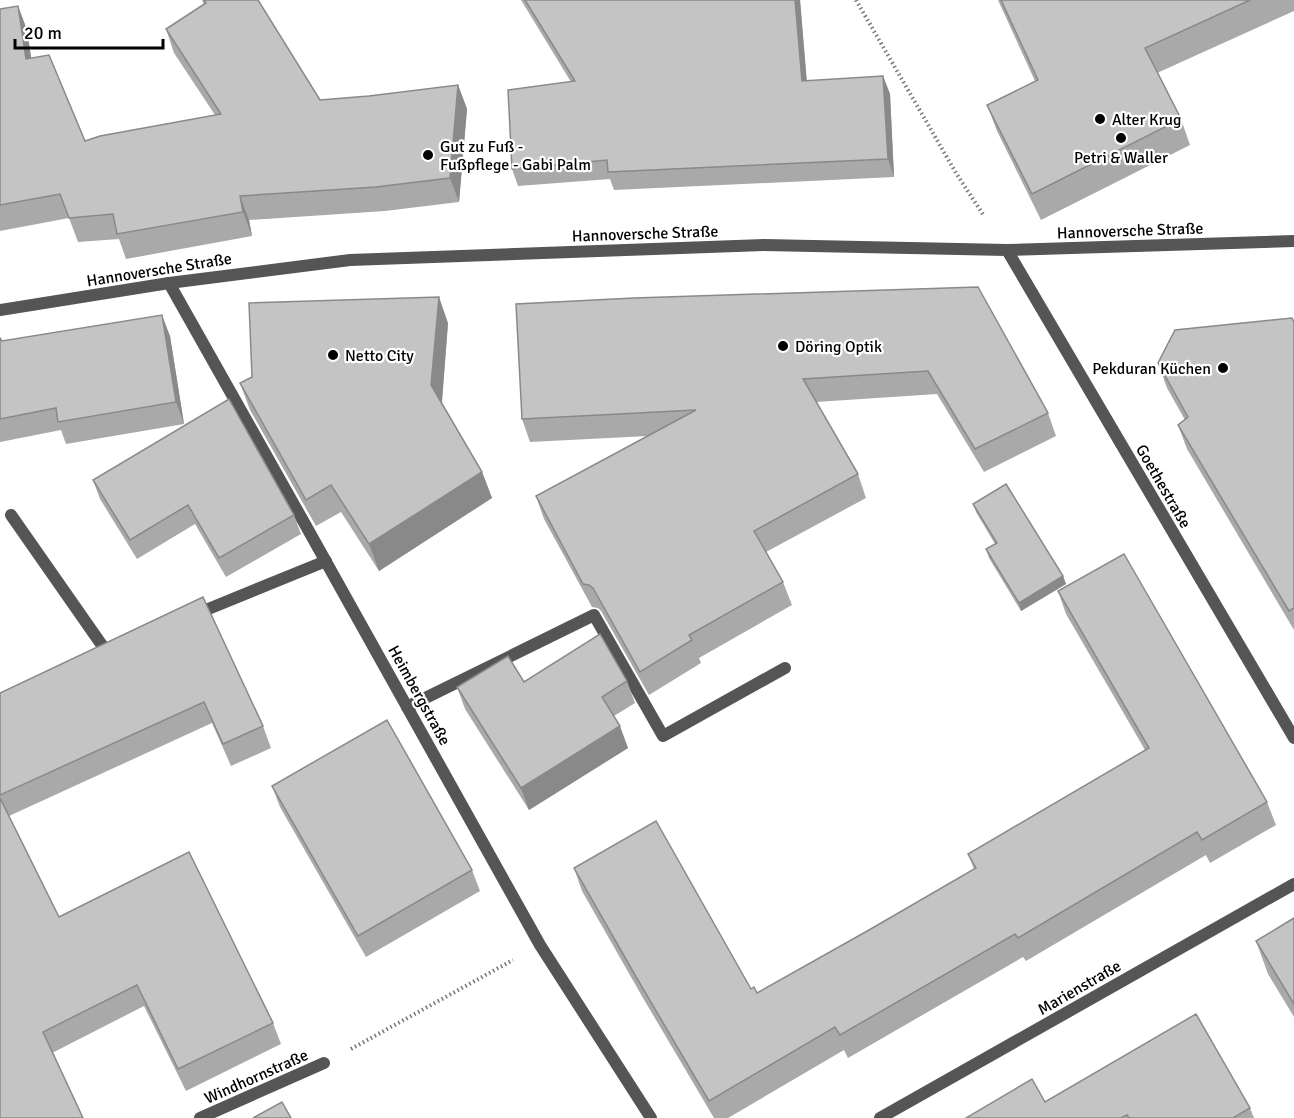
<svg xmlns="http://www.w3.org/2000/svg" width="1294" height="1118" font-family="Signika,sans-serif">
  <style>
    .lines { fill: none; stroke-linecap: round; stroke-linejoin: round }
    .path { stroke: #777; stroke-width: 4; stroke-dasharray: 1.5 3; stroke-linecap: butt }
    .service { stroke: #555; stroke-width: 12 }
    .minor { stroke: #555; stroke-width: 12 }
    .tertiary { stroke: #555; stroke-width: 12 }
    .wall { fill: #a9a9a9 }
    .shaded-wall { fill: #898989 }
    .building { fill: #c4c4c4; stroke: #898989; stroke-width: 1.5 }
    .poi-dot { fill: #000; stroke: #fff; stroke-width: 2 }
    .labels { text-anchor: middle; stroke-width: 4.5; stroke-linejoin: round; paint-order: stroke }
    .poi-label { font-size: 16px; fill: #000; stroke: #fff; text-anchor: start }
    .street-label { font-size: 16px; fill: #000; stroke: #fff }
  </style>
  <rect width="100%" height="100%" fill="#fff"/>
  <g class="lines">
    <g class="path">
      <polyline points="856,0 956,173 984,216"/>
      <polyline points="351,1049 513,960"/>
    </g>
    <g class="service">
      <polyline points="11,515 106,651 113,648"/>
      <polyline points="196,614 326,561"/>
      <polyline points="407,707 594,615 663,736 785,668"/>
    </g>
    <g class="minor">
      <polyline points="1007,250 1294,738"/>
      <polyline points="169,283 306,526 540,945 651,1118"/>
      <polyline points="200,1118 324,1063"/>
      <polyline points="880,1118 1294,884"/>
    </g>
    <polyline class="tertiary" points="0,310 169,283 350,260 764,245 1007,250 1294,241"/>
  </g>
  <g class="wall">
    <polygon points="202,0 258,0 320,100 369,96 458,85 467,109 459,202 385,211 249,220 252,236 126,259 119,239 78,242 69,218 0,231 0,9 18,6 27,30 31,58 85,141 215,115 174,53 166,29 204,5"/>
    <polygon points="521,0 800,0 807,81 883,76 890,94 894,177 614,190 610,179 518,186 512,169 571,82"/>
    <polygon points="998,0 1294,0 1294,11 1157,73 1181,119 1190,145 1041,220 997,131 987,105 1035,81"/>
    <polygon points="978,287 1048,413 1056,436 984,472 937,394 816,402 858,474 866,498 766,552 783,582 792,605 699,658 701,663 649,695 601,611 598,608 592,607 544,519 536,496 648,436 530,442 522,419"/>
    <polygon points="1294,322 1294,630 1187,449 1178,425 1185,420 1167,388 1158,363"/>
    <polygon points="448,323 442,403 482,472 492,498 379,571 341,512 316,526 250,410 240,383"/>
    <polygon points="170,336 184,424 66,444 61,430 0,442 0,338 2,341"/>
    <polygon points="93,480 294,515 301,534 226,577 195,524 137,559 100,499"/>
    <polygon points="973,504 1063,576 1066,584 1021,611 989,558 986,549 995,544 976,512"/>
    <polygon points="1058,591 1267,802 1276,825 1210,863 1206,855 1026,961 1023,957 848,1058 844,1050 728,1118 714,1118 643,998 582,891 574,868 757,993 869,930 974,869 968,854 1145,750 1066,614"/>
    <polygon points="203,597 263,726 271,748 231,766 212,723 9,816 59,917 273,1023 281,1044 186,1091 144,1006 52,1053 0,1118 0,693"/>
    <polygon points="627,681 635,703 614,716 628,748 529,810 465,709 457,687 524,682"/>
    <polygon points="272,786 472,870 480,891 366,957 280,807"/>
    <polygon points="1294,918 1294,1017 1268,974 1256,941"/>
    <polygon points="1045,1102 1250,1108 1254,1118 966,1118"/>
  </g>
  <g class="shaded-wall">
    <polygon points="795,0 800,0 808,99 802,81"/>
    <polygon points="18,6 27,30 35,83 26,59"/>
    <polygon points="883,76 890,94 894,177 888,159"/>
    <polygon points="458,85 467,109 459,202 450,178"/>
    <polygon points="240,196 249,220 252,236 243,212"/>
    <polygon points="439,297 448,323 441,412 431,385"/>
    <polygon points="162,315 170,336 184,424 176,402"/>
    <polygon points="482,472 492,498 379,571 369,544"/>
    <polygon points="1063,576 1066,584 1021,611 1019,603"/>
    <polygon points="620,726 628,748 529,810 521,788"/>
  </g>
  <g class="building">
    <polygon points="204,0 258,0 320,100 369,96 458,85 450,178 376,187 240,196 243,212 117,234 113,214 69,218 60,194 0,205 0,9 18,6 26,59 49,55 85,141 100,136 221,114 166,29 206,3"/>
    <polygon points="525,0 795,0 802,81 883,76 888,159 608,172 607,160 512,169 508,90 575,81"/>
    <polygon points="1001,0 1250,0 1145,48 1181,119 1032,194 987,105 1038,80"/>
    <polygon points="978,287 1048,413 975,449 928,371 803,379 858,474 754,531 783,582 689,635 692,640 640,672 593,588 589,585 583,584 536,496 696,410 522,419 516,304 634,298"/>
    <polygon points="439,297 431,385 482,472 369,544 331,485 306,500 240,383 252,377 249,303"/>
    <polygon points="162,315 176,402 58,422 56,408 0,419 0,338 2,341"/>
    <polygon points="1292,318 1294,322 1294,608 1289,611 1178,425 1188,417 1158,363 1175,330"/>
    <polygon points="229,399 294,515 219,558 188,505 130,540 93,480"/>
    <polygon points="1006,484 1063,576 1019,603 986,549 997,543 973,504"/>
    <polygon points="1124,554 1267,802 1202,840 1197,832 1018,938 1015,934 840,1035 835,1027 709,1101 635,975 574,868 656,821 751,989 754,987 757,993 869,930 976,868 968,854 1149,748 1058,591"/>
    <polygon points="203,597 263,726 223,744 204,702 0,795 0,693"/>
    <polygon points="600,634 627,681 602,697 620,726 521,788 457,687 508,656 524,682"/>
    <polygon points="387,720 472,870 358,936 272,786"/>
    <polygon points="0,798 59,917 189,852 273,1023 178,1069 137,985 43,1032 83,1118 0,1118"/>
    <polygon points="1294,918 1294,1004 1256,941"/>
    <polygon points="1196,1014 1250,1108 1233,1118 1129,1118 1127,1115 1121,1118 966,1118 1032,1079 1045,1102"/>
    <polygon points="282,1102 291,1118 253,1118"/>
  </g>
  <g class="poi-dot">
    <circle cx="1100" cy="119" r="6"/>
    <circle cx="1121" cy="138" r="6"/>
    <circle cx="428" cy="155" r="6"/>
    <circle cx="783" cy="346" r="6"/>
    <circle cx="333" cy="355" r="6"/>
    <circle cx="1223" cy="368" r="6"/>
  </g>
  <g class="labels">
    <g class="poi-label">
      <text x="1112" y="125">Alter Krug</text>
      <text x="440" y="152">Gut zu Fuß -<tspan x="440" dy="18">Fußpflege - Gabi Palm</tspan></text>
      <text x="1121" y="163" text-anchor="middle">Petri &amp; Waller</text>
      <text x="795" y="352">Döring Optik</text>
      <text x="345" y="361">Netto City</text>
      <text x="1211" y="374" text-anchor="end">Pekduran Küchen</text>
    </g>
    <g class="street-label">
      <text transform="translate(1130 230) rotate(-2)" y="6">Hannoversche Straße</text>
      <text transform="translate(645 233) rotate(-2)" y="6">Hannoversche Straße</text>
      <text transform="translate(159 269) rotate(-9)" y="6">Hannoversche Straße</text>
      <text transform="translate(1164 486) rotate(60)" y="6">Goethestraße</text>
      <text transform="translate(420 695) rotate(61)" y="6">Heimbergstraße</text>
      <text transform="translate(1079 987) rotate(-30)" y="6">Marienstraße</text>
      <text transform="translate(256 1076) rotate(-24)" y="6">Windhornstraße</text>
    </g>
  </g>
  <path d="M15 39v9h148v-9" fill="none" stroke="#000000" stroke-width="3"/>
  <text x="24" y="39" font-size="18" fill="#000000" stroke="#ffffff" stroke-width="4.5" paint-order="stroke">20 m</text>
</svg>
